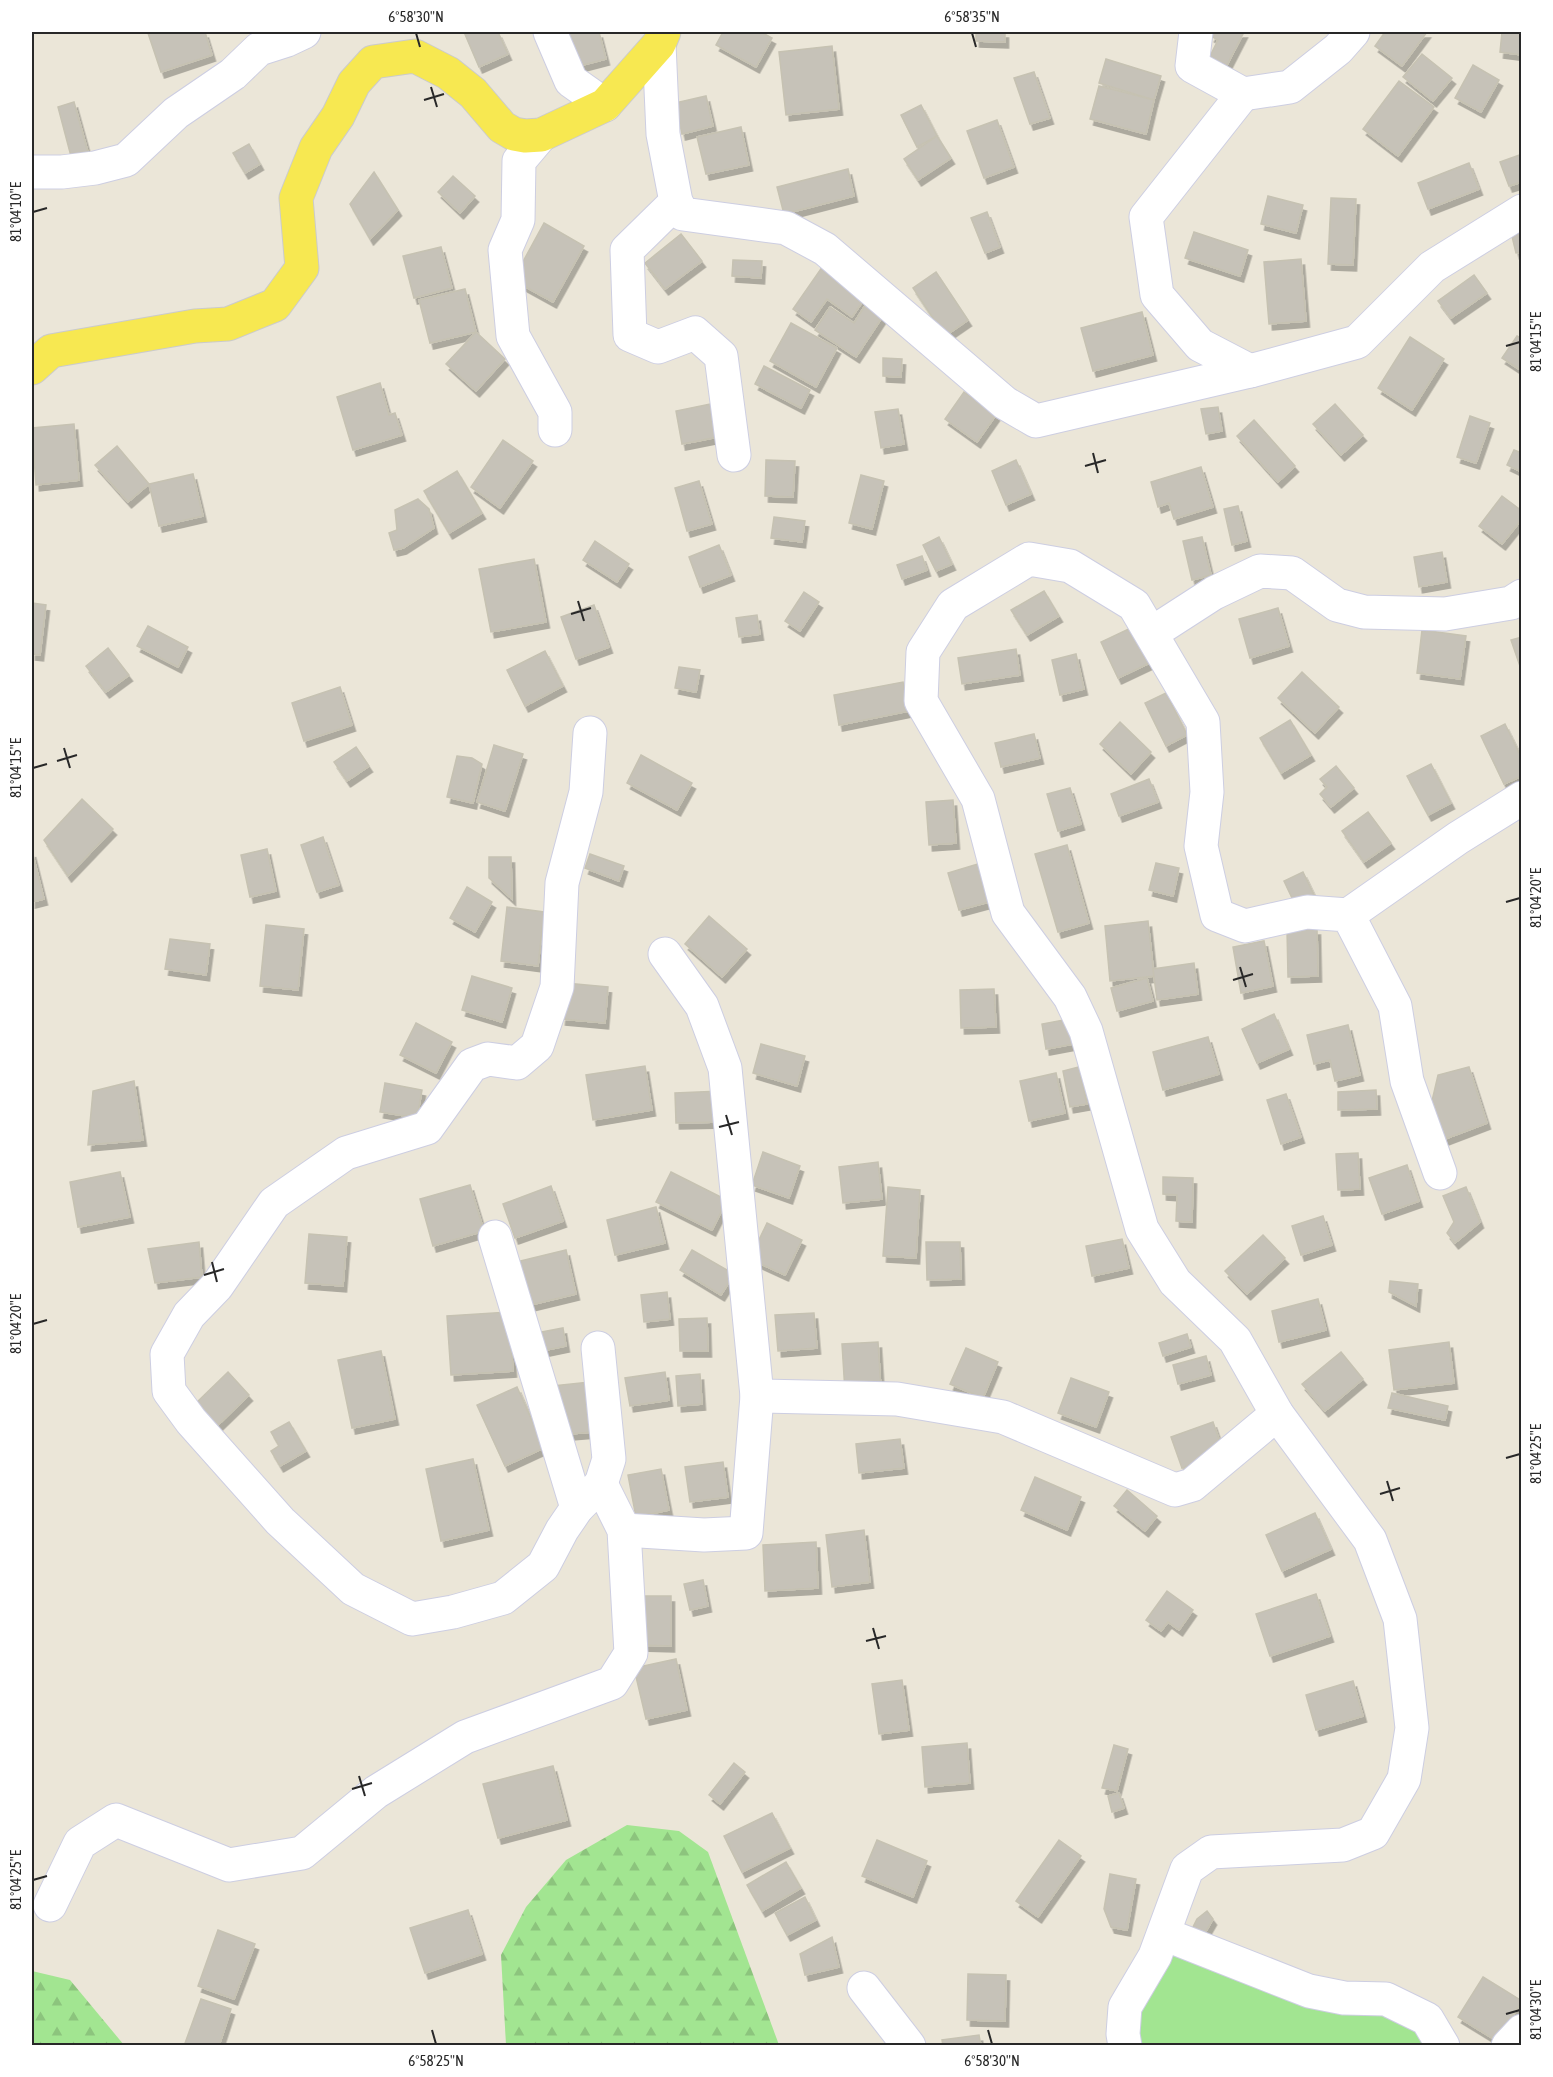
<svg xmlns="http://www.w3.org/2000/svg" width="1553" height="2077" font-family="'Asap Condensed',sans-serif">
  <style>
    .green { fill: #a2e591 }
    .forest { fill: url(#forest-firs) }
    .building { fill: #c6c2b8; stroke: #c6c2b2; stroke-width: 1.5; filter: url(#shadow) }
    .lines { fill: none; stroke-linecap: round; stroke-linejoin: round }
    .minor-casing { stroke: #cdcee2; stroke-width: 35 }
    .major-casing { stroke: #cbcbcb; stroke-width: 35 }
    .minor { stroke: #fff; stroke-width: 33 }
    .major { stroke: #f7e851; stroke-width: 33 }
    .ticks { fill: none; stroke: #282828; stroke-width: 2 }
    .neatline { fill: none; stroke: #282828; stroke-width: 2 }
    .ticks-label { font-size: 15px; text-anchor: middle; fill: #282828 }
  </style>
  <defs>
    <pattern id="forest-firs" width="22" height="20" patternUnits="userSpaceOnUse" patternTransform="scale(1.5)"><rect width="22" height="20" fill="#a2e591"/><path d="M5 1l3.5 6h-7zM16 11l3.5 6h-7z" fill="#8cc47d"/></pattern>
    <filter id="shadow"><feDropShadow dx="3.5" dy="6" stdDeviation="0" flood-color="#0004"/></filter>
  </defs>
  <rect width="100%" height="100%" fill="#ebe6d8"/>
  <polygon class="green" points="1164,1934 1386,1999 1443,2046 1125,2046"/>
  <g class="forest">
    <polygon points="627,1825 679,1831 708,1852 779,2045 506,2045 501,1955 526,1907 566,1860"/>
    <polygon points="32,1971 70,1980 124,2045 32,2045"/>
  </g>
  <g class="building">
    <polygon points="154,32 205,32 212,55 161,72 148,33"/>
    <polygon points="464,32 498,32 508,54 479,67"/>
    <polygon points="572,32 599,32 606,59 571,68 562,34"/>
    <polygon points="723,32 761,32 772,38 756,67 716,45"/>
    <polygon points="976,32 1005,32 1005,42 976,41"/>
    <polygon points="1213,32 1244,32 1225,69 1208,60 1218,40 1211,36"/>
    <polygon points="1385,32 1427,32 1402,66 1375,46"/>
    <polygon points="1502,32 1522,32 1522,55 1500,52"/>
    <polygon points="832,46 839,109 786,115 779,52"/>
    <polygon points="1422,54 1452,78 1433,101 1403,77"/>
    <polygon points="1106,59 1161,76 1154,100 1099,83"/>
    <polygon points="1473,65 1499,80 1481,112 1455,98"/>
    <polygon points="1034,72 1050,118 1030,124 1014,78"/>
    <polygon points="1399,81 1434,107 1398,156 1363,129"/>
    <polygon points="1099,86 1154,100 1146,134 1090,119"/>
    <polygon points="706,96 713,126 682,134 675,103"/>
    <polygon points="74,102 89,156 72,160 58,107"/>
    <polygon points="921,105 937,136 917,147 901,115"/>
    <polygon points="997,120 1014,167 984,178 967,131"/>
    <polygon points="741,127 749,165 706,174 697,137"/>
    <polygon points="937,136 951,158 918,180 904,159"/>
    <polygon points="249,144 260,164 245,173 233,153"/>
    <polygon points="1522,154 1522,182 1509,186 1500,162"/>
    <polygon points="1469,163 1479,189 1428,209 1418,183"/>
    <polygon points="848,169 854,196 784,214 777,187"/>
    <polygon points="374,172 398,210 370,239 350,204"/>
    <polygon points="453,176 475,196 460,213 438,192"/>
    <polygon points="1268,196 1303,205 1296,233 1261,224"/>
    <polygon points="1331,198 1356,199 1353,265 1328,264"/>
    <polygon points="987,212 1000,247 985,253 971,218"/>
    <polygon points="1522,221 1522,252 1516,253 1509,224"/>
    <polygon points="544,223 584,246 553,302 513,280"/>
    <polygon points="1194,232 1248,250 1240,276 1185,258"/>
    <polygon points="681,234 702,261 665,289 645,263"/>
    <polygon points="441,247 452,288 414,298 403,256"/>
    <polygon points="1301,259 1306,321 1269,324 1264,262"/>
    <polygon points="733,260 762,261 761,278 732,276"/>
    <polygon points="825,263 868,294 852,317 827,299 811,322 793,309"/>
    <polygon points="936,272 968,320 945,336 913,288"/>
    <polygon points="1474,275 1487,293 1451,318 1438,301"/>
    <polygon points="465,289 476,332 430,343 419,300"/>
    <polygon points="866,304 883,316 856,357 815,330 830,307 854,323"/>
    <polygon points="1142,312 1153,355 1093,371 1081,328"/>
    <polygon points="791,323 837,348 816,387 770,361"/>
    <polygon points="476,332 505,359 476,391 446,364"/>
    <polygon points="1517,336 1522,339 1522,371 1502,358"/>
    <polygon points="1410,337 1444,359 1412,410 1378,388"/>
    <polygon points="883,358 902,359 901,377 883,376"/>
    <polygon points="764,366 810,390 801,408 755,384"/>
    <polygon points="380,383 389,415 395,413 402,435 353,450 337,397"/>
    <polygon points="964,392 996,415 977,442 945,419"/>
    <polygon points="711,404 718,437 682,444 676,411"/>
    <polygon points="1335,404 1363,435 1341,455 1313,424"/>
    <polygon points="1218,407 1222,431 1206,434 1201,409"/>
    <polygon points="898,409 904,444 881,448 875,412"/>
    <polygon points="1470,416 1490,423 1476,463 1457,457"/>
    <polygon points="1254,420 1295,466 1278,482 1237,436"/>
    <polygon points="74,424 79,480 36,485 32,428"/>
    <polygon points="503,440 533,461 500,508 471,487"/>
    <polygon points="117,446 149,484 128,502 95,465"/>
    <polygon points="1514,450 1522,453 1522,472 1507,465"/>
    <polygon points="766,460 795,461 793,497 765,496"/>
    <polygon points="1016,460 1031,494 1006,505 992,471"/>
    <polygon points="1201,467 1213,507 1174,519 1169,503 1158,507 1151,482"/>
    <polygon points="457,471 482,513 449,533 424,491"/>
    <polygon points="193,474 203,516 159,526 149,484"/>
    <polygon points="861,475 884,481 872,529 849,523"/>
    <polygon points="699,481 712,524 687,531 675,488"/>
    <polygon points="1502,496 1522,511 1522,519 1502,544 1479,526"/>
    <polygon points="418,499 429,509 434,528 403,548 394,550 389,533 397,530 395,510"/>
    <polygon points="1238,506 1247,541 1232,545 1224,509"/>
    <polygon points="774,517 805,521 802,542 771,538"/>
    <polygon points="939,537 952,564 936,571 923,545"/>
    <polygon points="1202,537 1211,575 1192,580 1183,541"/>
    <polygon points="595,541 629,564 617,582 583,560"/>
    <polygon points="719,545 731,575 700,587 689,557"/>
    <polygon points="1442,552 1447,582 1419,587 1414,557"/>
    <polygon points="922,556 927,570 902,579 897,565"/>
    <polygon points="534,559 546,622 491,632 479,569"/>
    <polygon points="1044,591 1059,616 1027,635 1011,610"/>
    <polygon points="804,592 819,602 800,631 785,621"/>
    <polygon points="32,603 46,605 40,655 32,654"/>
    <polygon points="594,605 609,647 576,659 561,617"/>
    <polygon points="1278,608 1289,646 1250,658 1239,619"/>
    <polygon points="757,615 760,634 739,637 736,618"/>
    <polygon points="148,626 188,647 178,667 137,646"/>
    <polygon points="1135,626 1152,662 1118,678 1101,642"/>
    <polygon points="1422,630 1466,636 1460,679 1417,673"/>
    <polygon points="1522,637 1522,672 1511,640"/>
    <polygon points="108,648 129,675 106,692 86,666"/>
    <polygon points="1016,649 1020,675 962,684 958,658"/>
    <polygon points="545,651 563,686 525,706 507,670"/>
    <polygon points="1076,654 1084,689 1060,695 1052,660"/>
    <polygon points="679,667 700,670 696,692 675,688"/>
    <polygon points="1302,672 1339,707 1315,733 1278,698"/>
    <polygon points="903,682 909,711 839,725 834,695"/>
    <polygon points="340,687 352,725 304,741 292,703"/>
    <polygon points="1166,693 1187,735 1166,746 1145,703"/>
    <polygon points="1290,720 1311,755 1281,773 1260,738"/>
    <polygon points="1120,722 1151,752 1131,774 1100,744"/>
    <polygon points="1505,724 1522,759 1522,776 1504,784 1481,736"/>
    <polygon points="1034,734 1040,758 1001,767 995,743"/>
    <polygon points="494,745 523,754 505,811 477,802"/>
    <polygon points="356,747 369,766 347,781 334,762"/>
    <polygon points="641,755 692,783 677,810 627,783"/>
    <polygon points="457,756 472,758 482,764 473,803 447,797"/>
    <polygon points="1431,764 1451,803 1428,815 1407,776"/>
    <polygon points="1336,766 1354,788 1331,807 1320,794 1327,787 1320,779"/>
    <polygon points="1149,779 1158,802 1119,816 1111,794"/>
    <polygon points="1070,788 1081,824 1058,831 1047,794"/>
    <polygon points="82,799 113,829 68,876 44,840"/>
    <polygon points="953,800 956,843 929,845 926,802"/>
    <polygon points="1368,812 1391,843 1364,862 1342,831"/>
    <polygon points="323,837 339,885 317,892 301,845"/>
    <polygon points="1067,845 1089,923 1058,932 1035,854"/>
    <polygon points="267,849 276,891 250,897 241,855"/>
    <polygon points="32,851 44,899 32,902"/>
    <polygon points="590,854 624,866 619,881 585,868"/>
    <polygon points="489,857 511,857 512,899 489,878"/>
    <polygon points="1156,863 1179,868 1173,896 1149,890"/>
    <polygon points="978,864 989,902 959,910 948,873"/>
    <polygon points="1303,872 1314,895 1295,904 1284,881"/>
    <polygon points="467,887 492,902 475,932 450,918"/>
    <polygon points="507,907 544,912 538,966 501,961"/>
    <polygon points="709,916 747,949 722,977 685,944"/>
    <polygon points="1148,921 1154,976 1110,981 1105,926"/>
    <polygon points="266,925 304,929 298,990 260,986"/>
    <polygon points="1317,929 1318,976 1288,977 1287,930"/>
    <polygon points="170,939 210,944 206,975 165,969"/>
    <polygon points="1264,941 1273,986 1241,993 1233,947"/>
    <polygon points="1194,963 1198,994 1157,1000 1153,969"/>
    <polygon points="472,976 512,988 502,1022 462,1010"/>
    <polygon points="1147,978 1153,1001 1117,1011 1111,988"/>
    <polygon points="565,983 608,987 605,1023 562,1019"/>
    <polygon points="994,989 996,1027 961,1028 960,990"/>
    <polygon points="1274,1014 1289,1049 1257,1063 1242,1029"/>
    <polygon points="1074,1018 1079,1043 1046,1049 1042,1024"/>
    <polygon points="416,1023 452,1042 436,1073 400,1055"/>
    <polygon points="1348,1025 1360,1075 1335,1081 1330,1060 1314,1064 1307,1035"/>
    <polygon points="1208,1037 1219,1074 1163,1090 1153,1052"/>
    <polygon points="761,1044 805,1056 797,1086 753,1073"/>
    <polygon points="645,1066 652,1110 593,1120 586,1075"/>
    <polygon points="1079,1067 1087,1104 1070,1107 1063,1071"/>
    <polygon points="1469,1067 1487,1123 1445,1139 1432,1101 1438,1075"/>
    <polygon points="1056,1073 1065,1113 1029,1121 1020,1081"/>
    <polygon points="134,1081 143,1140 88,1145 93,1091"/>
    <polygon points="385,1083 422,1090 417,1118 380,1112"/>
    <polygon points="1376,1090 1377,1109 1338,1110 1338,1092"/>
    <polygon points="721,1091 722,1122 676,1123 675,1093"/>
    <polygon points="1286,1094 1301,1137 1281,1144 1267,1100"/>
    <polygon points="763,1152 800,1166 789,1198 752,1185"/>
    <polygon points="1358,1153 1360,1189 1338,1190 1336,1154"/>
    <polygon points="878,1162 882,1199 843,1203 839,1167"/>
    <polygon points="1407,1165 1419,1201 1382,1214 1369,1178"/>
    <polygon points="120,1172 130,1217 78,1227 70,1182"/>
    <polygon points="671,1172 727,1200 712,1230 656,1202"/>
    <polygon points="1163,1177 1193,1178 1192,1222 1176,1221 1177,1195 1163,1194"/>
    <polygon points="470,1185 484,1231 433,1246 420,1199"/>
    <polygon points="551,1186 563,1221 515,1238 503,1204"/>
    <polygon points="888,1187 920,1190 916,1258 883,1256"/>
    <polygon points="1466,1187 1480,1222 1455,1243 1447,1233 1454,1222 1443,1196"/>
    <polygon points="656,1207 665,1243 615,1255 607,1220"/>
    <polygon points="1323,1216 1332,1245 1301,1255 1292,1226"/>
    <polygon points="767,1223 802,1240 785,1275 750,1259"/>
    <polygon points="309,1234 347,1237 343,1286 305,1283"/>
    <polygon points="1263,1235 1285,1258 1247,1294 1225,1271"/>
    <polygon points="1122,1239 1129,1268 1092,1276 1086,1246"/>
    <polygon points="199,1242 202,1277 155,1283 148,1249"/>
    <polygon points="926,1242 960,1242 961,1279 927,1280"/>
    <polygon points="566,1250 576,1294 526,1306 516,1262"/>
    <polygon points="692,1250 734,1274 721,1295 680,1270"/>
    <polygon points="1390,1281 1418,1284 1416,1306 1389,1292"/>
    <polygon points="667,1292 670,1319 644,1322 641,1295"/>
    <polygon points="1318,1299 1326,1330 1279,1342 1272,1311"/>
    <polygon points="509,1312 513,1371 451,1375 447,1316"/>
    <polygon points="814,1313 817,1348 778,1351 775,1315"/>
    <polygon points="707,1318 708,1351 680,1351 679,1319"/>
    <polygon points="563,1328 566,1346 542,1351 531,1334"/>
    <polygon points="1187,1334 1191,1347 1163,1356 1159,1343"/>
    <polygon points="878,1342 881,1390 845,1392 842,1344"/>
    <polygon points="1449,1342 1454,1383 1394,1390 1389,1350"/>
    <polygon points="966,1348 998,1362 983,1398 950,1384"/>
    <polygon points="381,1351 395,1419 352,1428 338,1360"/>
    <polygon points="1341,1352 1363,1379 1325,1411 1302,1384"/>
    <polygon points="1206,1356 1211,1375 1178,1384 1173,1365"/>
    <polygon points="228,1372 249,1395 215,1428 194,1405"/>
    <polygon points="665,1372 669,1400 630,1406 625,1378"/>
    <polygon points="700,1374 702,1404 678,1406 676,1376"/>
    <polygon points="1071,1378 1109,1392 1096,1427 1058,1413"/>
    <polygon points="599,1381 604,1431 558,1435 553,1386"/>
    <polygon points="517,1387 544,1448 505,1466 477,1405"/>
    <polygon points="1392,1393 1448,1406 1445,1420 1388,1408"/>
    <polygon points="289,1422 306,1451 280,1466 271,1451 279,1446 271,1432"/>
    <polygon points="1213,1422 1224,1454 1182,1468 1171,1437"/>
    <polygon points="900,1439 904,1468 859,1473 856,1444"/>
    <polygon points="473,1459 489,1530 441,1541 426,1469"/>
    <polygon points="723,1462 728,1497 690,1502 685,1467"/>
    <polygon points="661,1469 669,1510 636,1517 628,1475"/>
    <polygon points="1035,1477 1081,1497 1067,1530 1021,1510"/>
    <polygon points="1127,1490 1157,1516 1145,1531 1114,1506"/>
    <polygon points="1315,1513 1331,1549 1282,1571 1266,1535"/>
    <polygon points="864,1530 870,1582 832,1587 826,1535"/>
    <polygon points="816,1542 818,1588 765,1591 763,1545"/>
    <polygon points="703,1580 708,1606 690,1610 684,1584"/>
    <polygon points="1167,1591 1193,1610 1179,1630 1168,1622 1161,1631 1146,1620"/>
    <polygon points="1316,1594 1330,1636 1270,1656 1256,1614"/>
    <polygon points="637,1596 671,1596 671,1646 637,1645"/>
    <polygon points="676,1659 687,1710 646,1719 634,1668"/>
    <polygon points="902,1680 909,1730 879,1734 872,1684"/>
    <polygon points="1353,1681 1363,1716 1316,1730 1306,1695"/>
    <polygon points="967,1743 970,1783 925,1787 922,1747"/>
    <polygon points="1114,1745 1128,1749 1117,1791 1102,1788"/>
    <polygon points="734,1763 745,1772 720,1804 709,1795"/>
    <polygon points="553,1766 567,1820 498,1838 483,1784"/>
    <polygon points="1119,1793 1124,1808 1112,1812 1108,1796"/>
    <polygon points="772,1813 790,1848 742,1872 724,1836"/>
    <polygon points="877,1840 927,1861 913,1897 862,1876"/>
    <polygon points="1059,1840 1081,1856 1038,1917 1016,1901"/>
    <polygon points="786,1862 801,1888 762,1911 747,1885"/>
    <polygon points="1110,1874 1136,1879 1127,1930 1111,1927 1104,1909"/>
    <polygon points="805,1897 816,1920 787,1935 775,1913"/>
    <polygon points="468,1910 482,1954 425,1973 410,1928"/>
    <polygon points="1207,1911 1213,1919 1197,1947 1186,1941 1197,1919"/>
    <polygon points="218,1930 255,1944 234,1999 198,1986"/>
    <polygon points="832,1937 839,1967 805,1975 800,1954"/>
    <polygon points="968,1974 1006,1975 1005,2021 967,2020"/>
    <polygon points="1483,1977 1522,2001 1497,2041 1458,2017"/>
    <polygon points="201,1999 231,2009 219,2046 184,2046"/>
    <polygon points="979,2035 981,2046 943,2046 942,2040"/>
  </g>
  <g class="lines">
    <defs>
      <g id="minor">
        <polyline points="550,32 571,81 605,105"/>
        <polyline points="1196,32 1192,66 1243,94 1290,87 1338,49 1353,32"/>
        <polyline points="659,44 663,134 676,202 683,214 786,228 825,249 1005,403 1036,421 1250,371 1357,342 1432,267 1522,211"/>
        <polyline points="1243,94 1146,217 1157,295 1200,345 1250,371"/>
        <polyline points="541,135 519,161 518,220 505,250 513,336 555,412 555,430"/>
        <polyline points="32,172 62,172 95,168 126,160 176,113 233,74 259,49 287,40 304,32"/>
        <polyline points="676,202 627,250 630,335 658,347 695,333 721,356 734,455"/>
        <polyline points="1152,633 1214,593 1260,571 1292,573 1337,605 1364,612 1445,614 1511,603 1522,596"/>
        <polyline points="1348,915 1458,838 1522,798"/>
        <polyline points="495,1237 577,1508"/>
        <polyline points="598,1348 609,1459 601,1484"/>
        <polyline points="757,1396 897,1399 1003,1417 1175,1490 1192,1485 1277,1414"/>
        <polyline points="624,1530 704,1535 746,1533 757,1396 725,1068 702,1006 665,954"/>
        <polyline points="50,1905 80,1843 116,1820 229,1865 302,1853 376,1792 465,1737 612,1683 631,1653 624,1530 601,1484 577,1508 562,1530 543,1566 503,1598 453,1612 412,1619 353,1589 280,1521 191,1421 169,1391 167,1354 189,1315 217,1286 274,1203 346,1153 427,1128 472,1065 488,1059 517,1063 537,1046 557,987 562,883 586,792 590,733"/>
        <polyline points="1164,1934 1309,1991 1344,1998 1386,1999 1427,2019 1443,2046"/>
        <polyline points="864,1988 909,2046"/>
        <polyline points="1125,2046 1123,2034 1125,2007 1155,1956 1187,1869 1211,1852 1343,1845 1373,1833 1404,1779 1412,1728 1400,1619 1370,1540 1277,1414 1235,1340 1175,1282 1142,1229 1086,1031 1070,997 1008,913 978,799 921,701 923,652 953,605 1029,559 1070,566 1134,605 1203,722 1207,792 1201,846 1217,915 1245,926 1307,912 1348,915 1395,1006 1407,1081 1440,1173"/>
        <polyline points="1508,2046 1522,2031"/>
      </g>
      <polyline id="major" points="32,368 51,351 195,326 228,324 275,305 302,268 296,198 316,148 338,116 354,83 373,62 415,56 448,73 473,93 502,127 514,134 525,136 541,135 605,105 659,44 664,32"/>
    </defs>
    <use href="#minor" class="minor-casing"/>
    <use href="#major" class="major-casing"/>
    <use href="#minor" class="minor"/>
    <use href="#major" class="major"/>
  </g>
  <path class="ticks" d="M 416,33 L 420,47M 972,33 L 976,47M 431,87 L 437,107M 424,100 L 444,94M 33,212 L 47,208M 1506,346 L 1520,342M 1093,453 L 1098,473M 1085,466 L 1106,460M 578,601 L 584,621M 571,614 L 591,608M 64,748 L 70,768M 57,761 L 77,755M 33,768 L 47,764M 1506,902 L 1520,898M 1240,967 L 1246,987M 1233,980 L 1253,974M 726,1115 L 732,1135M 719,1127 L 739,1122M 212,1262 L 217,1282M 204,1275 L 224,1269M 33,1324 L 47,1320M 1506,1458 L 1520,1454M 1387,1481 L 1393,1501M 1380,1494 L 1400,1488M 873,1628 L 879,1649M 866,1641 L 886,1636M 359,1776 L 365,1796M 352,1789 L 372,1783M 33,1880 L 47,1876M 1506,2014 L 1520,2010M 432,2030 L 436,2044M 988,2030 L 992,2044"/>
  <rect width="1553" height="2077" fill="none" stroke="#ffffff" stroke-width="66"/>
  <rect x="33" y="33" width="1487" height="2011" class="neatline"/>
  <g class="ticks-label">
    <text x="416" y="22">6°58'30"N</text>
    <text x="972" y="22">6°58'35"N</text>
    <text transform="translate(16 212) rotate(-90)" y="5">81°04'10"E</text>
    <text transform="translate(1536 342) rotate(-90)" y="5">81°04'15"E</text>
    <text transform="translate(16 768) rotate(-90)" y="5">81°04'15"E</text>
    <text transform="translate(1536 898) rotate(-90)" y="5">81°04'20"E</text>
    <text transform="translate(16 1324) rotate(-90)" y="5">81°04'20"E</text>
    <text transform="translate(1536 1454) rotate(-90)" y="5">81°04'25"E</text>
    <text transform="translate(16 1880) rotate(-90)" y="5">81°04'25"E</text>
    <text transform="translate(1536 2010) rotate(-90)" y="5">81°04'30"E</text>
    <text x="436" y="2066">6°58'25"N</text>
    <text x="992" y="2066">6°58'30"N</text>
  </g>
</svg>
